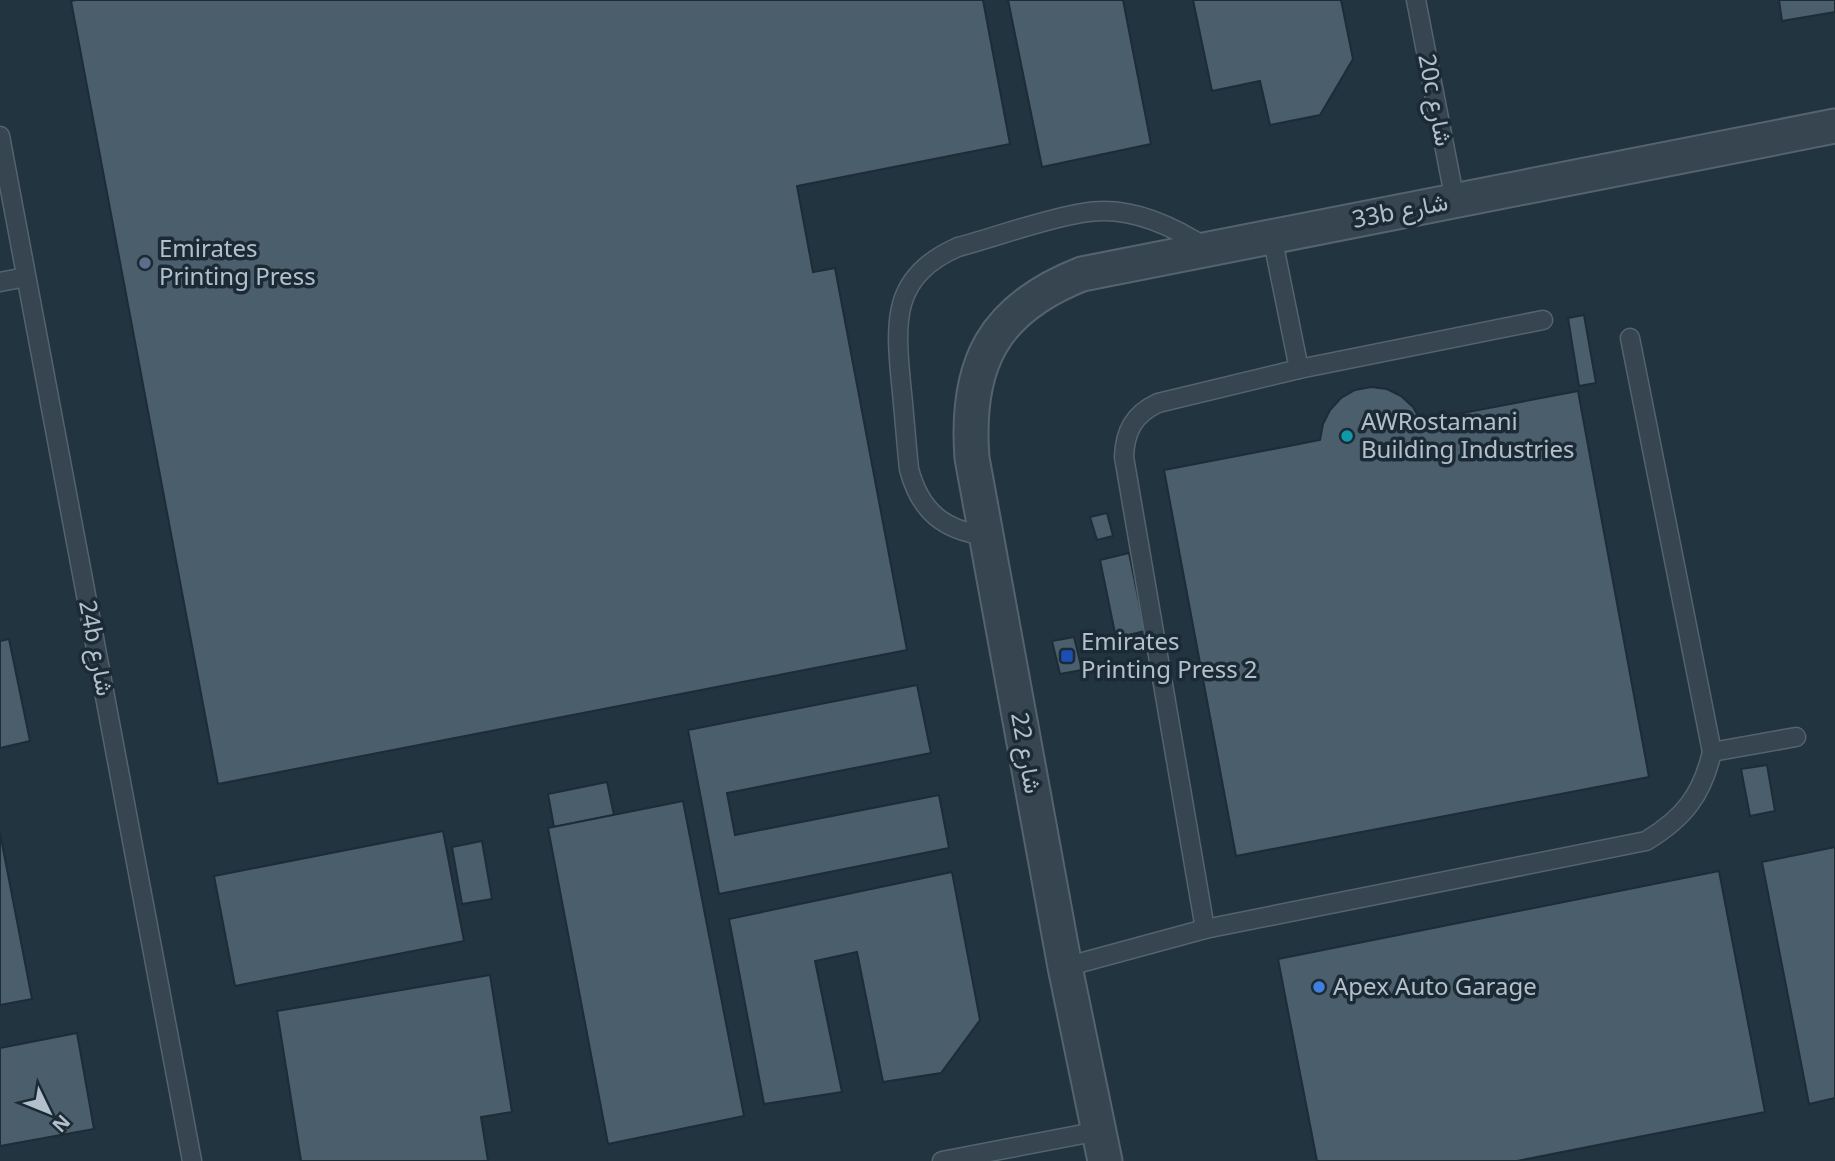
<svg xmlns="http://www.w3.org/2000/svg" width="1835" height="1161" font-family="'Noto Sans',Vazirmatn,sans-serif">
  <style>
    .building { fill: #4a5e6c; stroke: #1d2c37; stroke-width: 2 }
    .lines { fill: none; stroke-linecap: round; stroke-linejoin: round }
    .lane-casing { stroke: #54636e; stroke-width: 21 }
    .street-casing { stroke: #54636e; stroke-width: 37 }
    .lane { stroke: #364550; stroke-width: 18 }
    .street { stroke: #364550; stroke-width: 33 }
    .service-dot { fill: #5c6f8a; stroke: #1b2a35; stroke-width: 2.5 }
    .culture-dot { fill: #0f9aa8; stroke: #1b2a35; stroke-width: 2.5 }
    .transit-dot { fill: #1a4fb4; stroke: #1b2a35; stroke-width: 2.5 }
    .shop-dot { fill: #3f7fe0; stroke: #1b2a35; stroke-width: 2.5 }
    .labels { text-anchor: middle; stroke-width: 7; stroke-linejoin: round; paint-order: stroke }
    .street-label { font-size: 24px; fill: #b2c0cb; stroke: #1b2a35 }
    .poi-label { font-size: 24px; fill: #b2c0cb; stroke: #1b2a35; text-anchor: start }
  </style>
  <rect width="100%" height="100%" fill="#223440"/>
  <g class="building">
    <polygon points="76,0 983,0 1010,144 797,186 813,272 835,268 907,650 218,784 71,1"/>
    <polygon points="1008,0 1123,0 1151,144 1042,167"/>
    <polygon points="1193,0 1341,0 1353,59 1320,115 1270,125 1260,81 1212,91"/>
    <polygon points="1779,0 1835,0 1835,12 1782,21"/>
    <polygon points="1584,315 1596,383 1579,386 1568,318"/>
    <polygon points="1371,387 1387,389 1401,396 1413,407 1421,421 1578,391 1649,777 1236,856 1164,470 1320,440 1323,424 1330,410 1341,398 1355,390"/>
    <polygon points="1107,513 1113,536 1097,540 1090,517"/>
    <polygon points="1129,553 1145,631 1116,638 1100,560"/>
    <polygon points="1074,637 1082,670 1060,674 1052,641"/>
    <polygon points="9,639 30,741 0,748 0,641"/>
    <polygon points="917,685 931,753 727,793 735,835 939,795 949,848 719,894 688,730"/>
    <polygon points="1767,765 1775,811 1750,816 1741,769"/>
    <polygon points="607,782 614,815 554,827 548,794"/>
    <polygon points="683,801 744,1116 608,1144 548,828"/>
    <polygon points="443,831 464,941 235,986 214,876"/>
    <polygon points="0,833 32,999 0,1005"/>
    <polygon points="482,841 492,899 462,904 452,847"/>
    <polygon points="1835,847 1835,1098 1809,1104 1762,862"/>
    <polygon points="1719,871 1765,1112 1517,1161 1317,1161 1278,959"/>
    <polygon points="952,872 980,1020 941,1073 883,1082 857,952 815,961 842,1092 764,1104 729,919"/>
    <polygon points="490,975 512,1112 481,1117 488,1161 301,1161 277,1011"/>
    <polygon points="77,1033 94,1129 0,1146 0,1048"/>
  </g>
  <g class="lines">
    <defs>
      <g id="lane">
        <polyline points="1416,0 1455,201"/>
        <polyline points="0,136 192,1161"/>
        <polyline points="1272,236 1299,369"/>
        <polyline points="0,282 26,277"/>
        <path d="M 986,536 C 943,530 920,511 909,469 C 906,440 904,411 901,383 C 895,320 892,276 958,247 C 999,236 1041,220 1082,213 C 1127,204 1172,225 1208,249"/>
        <polyline points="1712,752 1796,737"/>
        <path d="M 1205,929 L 1124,457 C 1125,431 1134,414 1158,403 L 1299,369 L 1543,320"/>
        <path d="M 1065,967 L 1205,929 L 1646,841 C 1684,818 1702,795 1712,752 L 1630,338"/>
        <polyline points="942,1161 1099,1131"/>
      </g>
      <path id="street" d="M 1105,1161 L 1065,967 L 972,458 C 965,364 993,309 1082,274 L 1835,126"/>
    </defs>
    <use href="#lane" class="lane-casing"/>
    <use href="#street" class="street-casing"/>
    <use href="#lane" class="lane"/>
    <use href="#street" class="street"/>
  </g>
  <circle class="service-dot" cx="145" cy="263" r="7"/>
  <circle class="culture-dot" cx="1347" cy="436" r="7"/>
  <rect class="transit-dot" x="1060" y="649" width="14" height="14" rx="3.5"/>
  <circle class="shop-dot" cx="1319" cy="987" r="7"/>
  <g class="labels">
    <g class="street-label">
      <text transform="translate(1435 100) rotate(79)" y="8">20c شارع</text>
      <text transform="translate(1400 211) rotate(-11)" y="8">33b شارع</text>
      <text transform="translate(96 648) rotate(79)" y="8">24b شارع</text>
      <text transform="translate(1026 753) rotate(80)" y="8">شارع 22</text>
    </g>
    <g class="poi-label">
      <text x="159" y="257">Emirates<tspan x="159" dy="28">Printing Press</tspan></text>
      <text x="1361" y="430">AWRostamani<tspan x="1361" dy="28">Building Industries</tspan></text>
      <text x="1081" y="650">Emirates<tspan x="1081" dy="28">Printing Press 2</tspan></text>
      <text x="1333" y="995">Apex Auto Garage</text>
    </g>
  </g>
  <g transform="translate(49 1112) rotate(133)" stroke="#1b2a35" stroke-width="5" paint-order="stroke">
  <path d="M0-5L12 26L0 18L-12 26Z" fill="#b2c0cb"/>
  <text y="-10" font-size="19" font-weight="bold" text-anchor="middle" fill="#b2c0cb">N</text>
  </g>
</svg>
